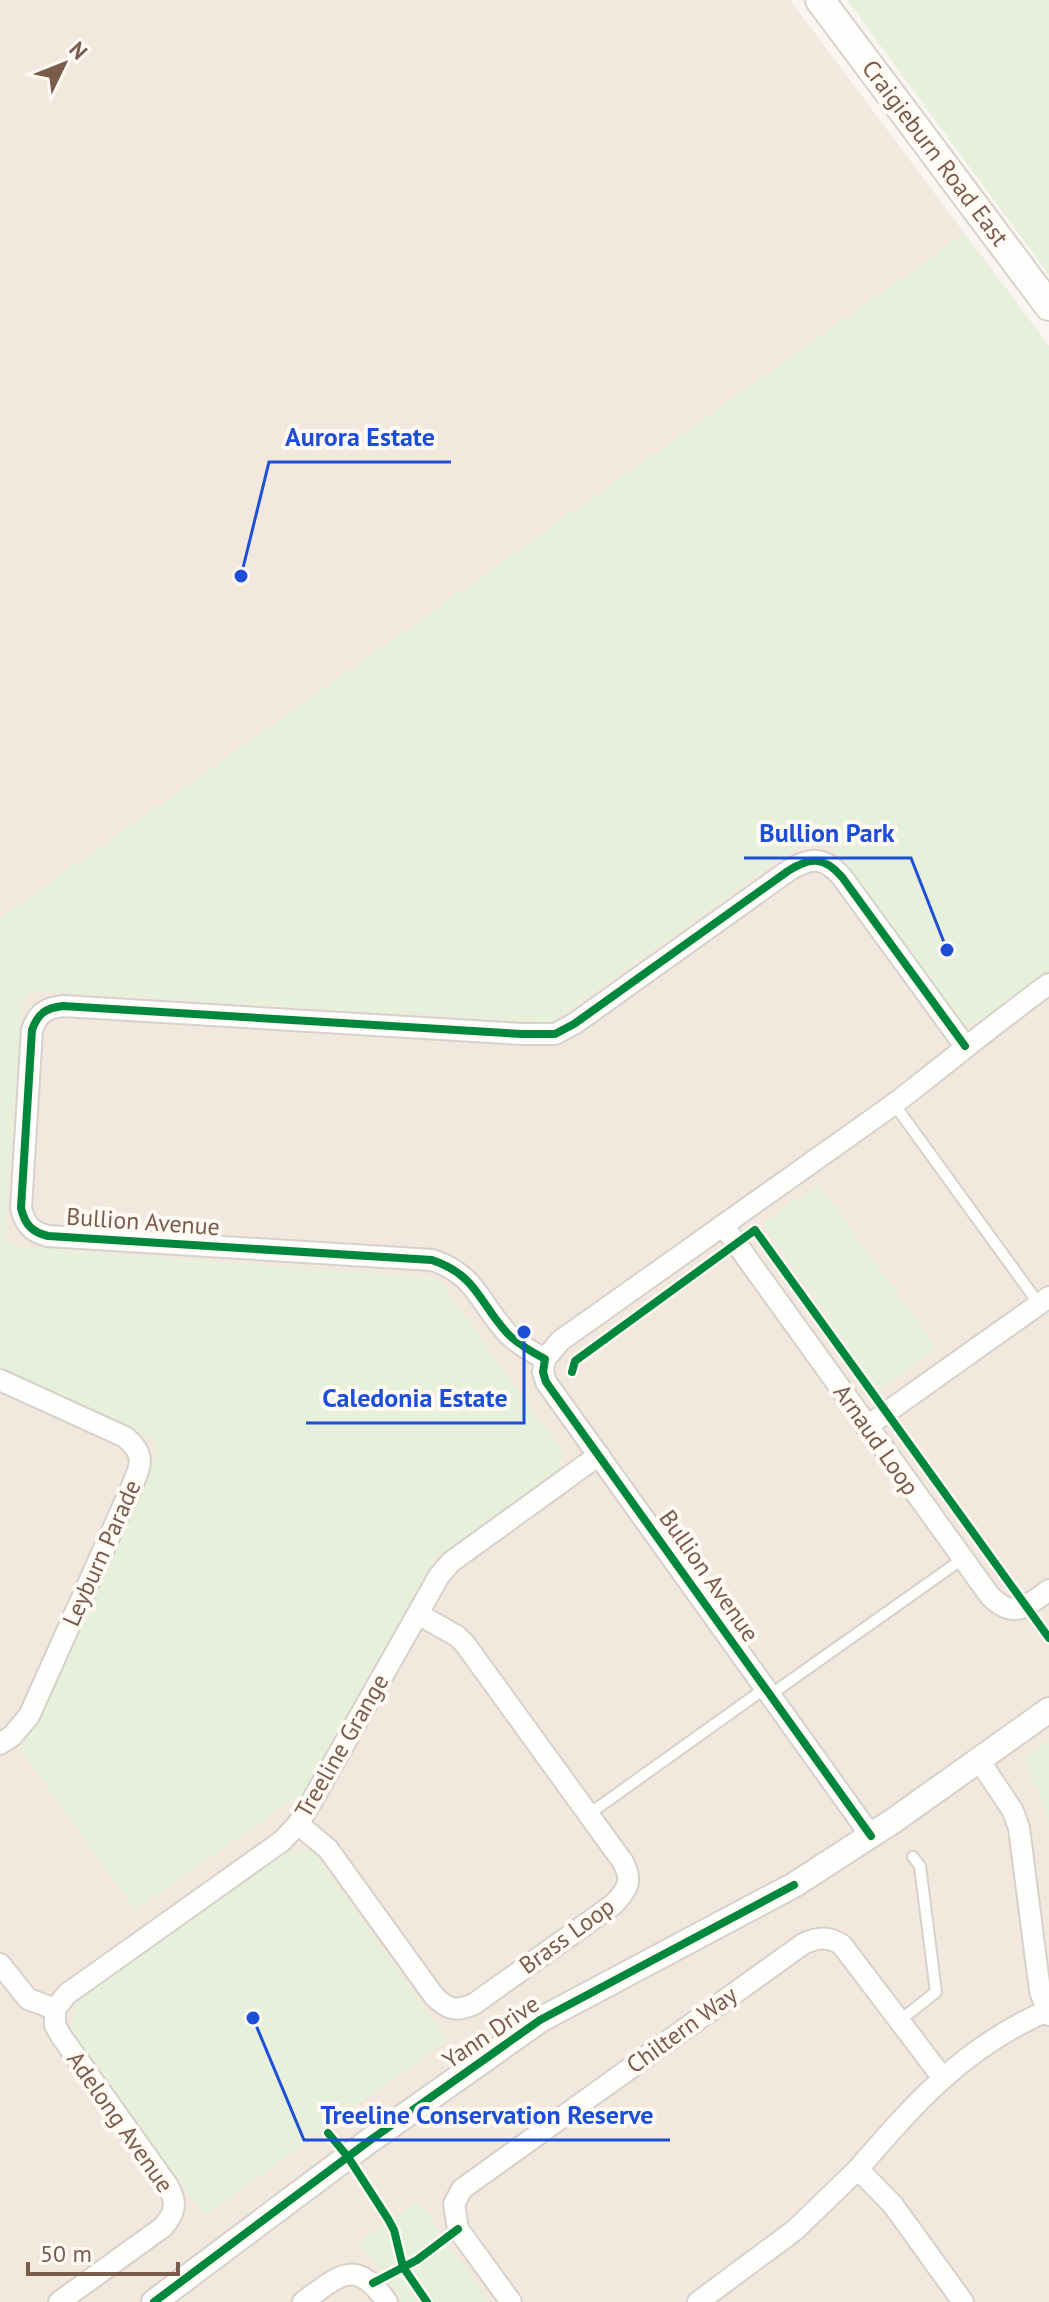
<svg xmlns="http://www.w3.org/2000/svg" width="1049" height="2302" font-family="'PT Sans',sans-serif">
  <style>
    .residential { fill: #f2e8de }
    .green { fill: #e7f0db }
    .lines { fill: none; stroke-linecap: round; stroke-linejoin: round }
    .service-casing { stroke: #d7d1cb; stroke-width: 14 }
    .minor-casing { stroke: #d7d1cb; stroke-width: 24 }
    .tertiary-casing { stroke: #d7d1cb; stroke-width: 28 }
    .secondary-casing { stroke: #d9d2cb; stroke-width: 32 }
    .service { stroke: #fefefd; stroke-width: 10 }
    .minor { stroke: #fefefd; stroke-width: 20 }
    .tertiary { stroke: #fefefd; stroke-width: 24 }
    .secondary { stroke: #fefefd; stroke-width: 28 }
    .cycleway-casing { stroke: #fffaf3; stroke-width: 13 }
    .cycleway { stroke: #00873e; stroke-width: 8 }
    .labels { text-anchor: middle; stroke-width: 8; stroke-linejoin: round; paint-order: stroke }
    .street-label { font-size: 24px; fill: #7a5c4d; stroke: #fffaf3 }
    .leader { fill: none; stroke: #1d4ed8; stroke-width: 3 }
    .callout-dot { fill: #1d4ed8; stroke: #fffaf3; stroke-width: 3 }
    .callout-label { font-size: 26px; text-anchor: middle; font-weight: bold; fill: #1d4ed8; stroke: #fffaf3; stroke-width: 8; stroke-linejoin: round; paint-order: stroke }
  </style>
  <rect width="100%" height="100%" fill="#f9f5f0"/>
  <polygon class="residential" points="0,0 790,0 1049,346 1049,2302 0,2302"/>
  <g class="green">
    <polygon points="847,0 1049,0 1049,275"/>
    <polygon points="964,234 1049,346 1049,972 980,1022 968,1025 955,1019 826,838 812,837 551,1023 31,991 22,999 5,1236 16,1246 427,1277 441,1282 563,1452 560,1468 434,1559 303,1793 135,1910 21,1750 158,1452 153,1439 0,1370 0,918"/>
    <polygon points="819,1184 937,1348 879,1391 762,1224"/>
    <path d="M 1049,1740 L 1049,1830 C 1047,1817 1045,1805 1039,1792 C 1032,1778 1026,1773 1026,1756 Z"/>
    <polygon points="285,1849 313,1852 448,2040 205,2216 71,2034 76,2003"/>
    <polygon points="418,2201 490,2302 402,2302 359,2242"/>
  </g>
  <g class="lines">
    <defs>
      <g id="service">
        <polyline points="894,1104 1039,1304"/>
        <polyline points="770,1695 961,1560"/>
        <polyline points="589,1814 764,1689"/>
        <polyline points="899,2021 936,1992 920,1866 913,1857"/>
      </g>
      <g id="minor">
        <path d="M 723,1225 L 990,1596 C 1014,1620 1025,1607 1049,1590"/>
        <path d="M 545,1359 L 560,1341 L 894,1104 C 946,1064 996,1022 1049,984"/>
        <path d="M 0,1380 L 125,1437 C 149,1457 139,1468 129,1493 L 29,1716 L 12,1736 L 0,1744"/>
        <polyline points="866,1427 1049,1297"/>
        <polyline points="979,1760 1013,1811 1019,1828 1040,1991 1049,2015"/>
        <path d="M 298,1824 L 328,1849 L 434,1996 C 448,2010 456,2012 474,2004 L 614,1904 C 628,1889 633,1881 623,1862 L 465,1644 L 457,1636 L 418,1614"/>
        <path d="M 871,1836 L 546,1382 L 543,1372 L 545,1359 C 532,1352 518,1344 508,1334 C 479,1303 477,1275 432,1260 L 48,1236 C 32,1232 25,1225 21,1208 L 32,1030 C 38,1013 46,1008 63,1006 L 522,1034 L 555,1034 L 574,1024 L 788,871 C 810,857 824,856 842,877 L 965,1046"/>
        <polyline points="0,1964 28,1999 55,2009"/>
        <polyline points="55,2009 67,1994 282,1841 298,1824 312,1801 439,1576 451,1562 599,1455"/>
        <path d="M 55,2009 L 55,2025 L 61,2036 L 168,2186 C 177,2203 176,2212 163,2227 L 59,2302"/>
        <path d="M 303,2302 C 340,2275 355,2257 387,2302"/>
        <path d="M 511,2302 L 458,2229 L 454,2204 L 462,2189 L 803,1944 C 818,1937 828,1936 842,1945 L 942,2077"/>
        <polyline points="698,2302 795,2230 858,2169"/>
        <path d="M 963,2302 L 893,2205 L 858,2169 C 916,2102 964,2047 1047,2011"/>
      </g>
      <polyline id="tertiary" points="154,2302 369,2141 540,2020 794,1885 893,1821 1049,1710"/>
      <polyline id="secondary" points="820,0 1049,306"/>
    </defs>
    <use href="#service" class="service-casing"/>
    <use href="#minor" class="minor-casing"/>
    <use href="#tertiary" class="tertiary-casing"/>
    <use href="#secondary" class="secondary-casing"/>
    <use href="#service" class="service"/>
    <use href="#minor" class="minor"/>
    <use href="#tertiary" class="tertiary"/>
    <use href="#secondary" class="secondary"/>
    <defs>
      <g id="cycleway">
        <polyline points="572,1372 575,1361 755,1230 1049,1638"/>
        <path d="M 871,1836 L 546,1382 L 543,1372 L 545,1359 C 532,1352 518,1344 508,1334 C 479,1303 477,1275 432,1260 L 48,1236 C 32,1232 25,1225 21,1208 L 32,1030 C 38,1013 46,1008 63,1006 L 522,1034 L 555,1034 L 574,1024 L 788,871 C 810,857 824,856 842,877 L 965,1046"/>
        <polyline points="328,2133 348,2157 388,2219 394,2230 403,2267 427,2302"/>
        <polyline points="373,2283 417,2260 458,2229"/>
        <polyline points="154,2302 369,2141 540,2020 794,1885"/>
      </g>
    </defs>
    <use href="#cycleway" class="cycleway-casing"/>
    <use href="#cycleway" class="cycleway"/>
  </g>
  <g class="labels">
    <g class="street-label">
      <text transform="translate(935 153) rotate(53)" y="8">Craigieburn Road East</text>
      <text transform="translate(143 1222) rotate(4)" y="8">Bullion Avenue</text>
      <text transform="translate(876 1440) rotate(55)" y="8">Arnaud Loop</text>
      <text transform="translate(102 1553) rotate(-66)" y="8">Leyburn Parade</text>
      <text transform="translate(709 1576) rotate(55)" y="8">Bullion Avenue</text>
      <text transform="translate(342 1746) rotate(-60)" y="8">Treeline Grange</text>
      <text transform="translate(567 1936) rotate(-36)" y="8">Brass Loop</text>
      <text transform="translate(682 2030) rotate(-36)" y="8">Chiltern Way</text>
      <text transform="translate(491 2032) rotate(-34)" y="8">Yann Drive</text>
      <text transform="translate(120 2122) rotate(55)" y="8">Adelong Avenue</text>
    </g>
  </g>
  <path class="leader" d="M241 576L269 462H451M947 950L911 858H744M524 1332L524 1423H306M253 2018L304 2140H670"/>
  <g class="callout-dot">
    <circle cx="241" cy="576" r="8"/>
    <circle cx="947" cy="950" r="8"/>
    <circle cx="524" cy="1332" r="8"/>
    <circle cx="253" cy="2018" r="8"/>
  </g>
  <g class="callout-label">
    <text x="360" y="446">Aurora Estate</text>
    <text x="827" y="842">Bullion Park</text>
    <text x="415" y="1407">Caledonia Estate</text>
    <text x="487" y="2124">Treeline Conservation Reserve</text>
  </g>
  <g transform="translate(64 64) rotate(47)" stroke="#fffaf3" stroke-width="6" paint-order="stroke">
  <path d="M0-6L14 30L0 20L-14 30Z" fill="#7a5c4d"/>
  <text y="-12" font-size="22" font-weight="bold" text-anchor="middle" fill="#7a5c4d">N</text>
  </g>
  <path d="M28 2262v12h150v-12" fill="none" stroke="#7a5c4d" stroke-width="4"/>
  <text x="40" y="2262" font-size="24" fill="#7a5c4d" stroke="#fffaf3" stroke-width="6" paint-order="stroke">50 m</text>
</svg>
